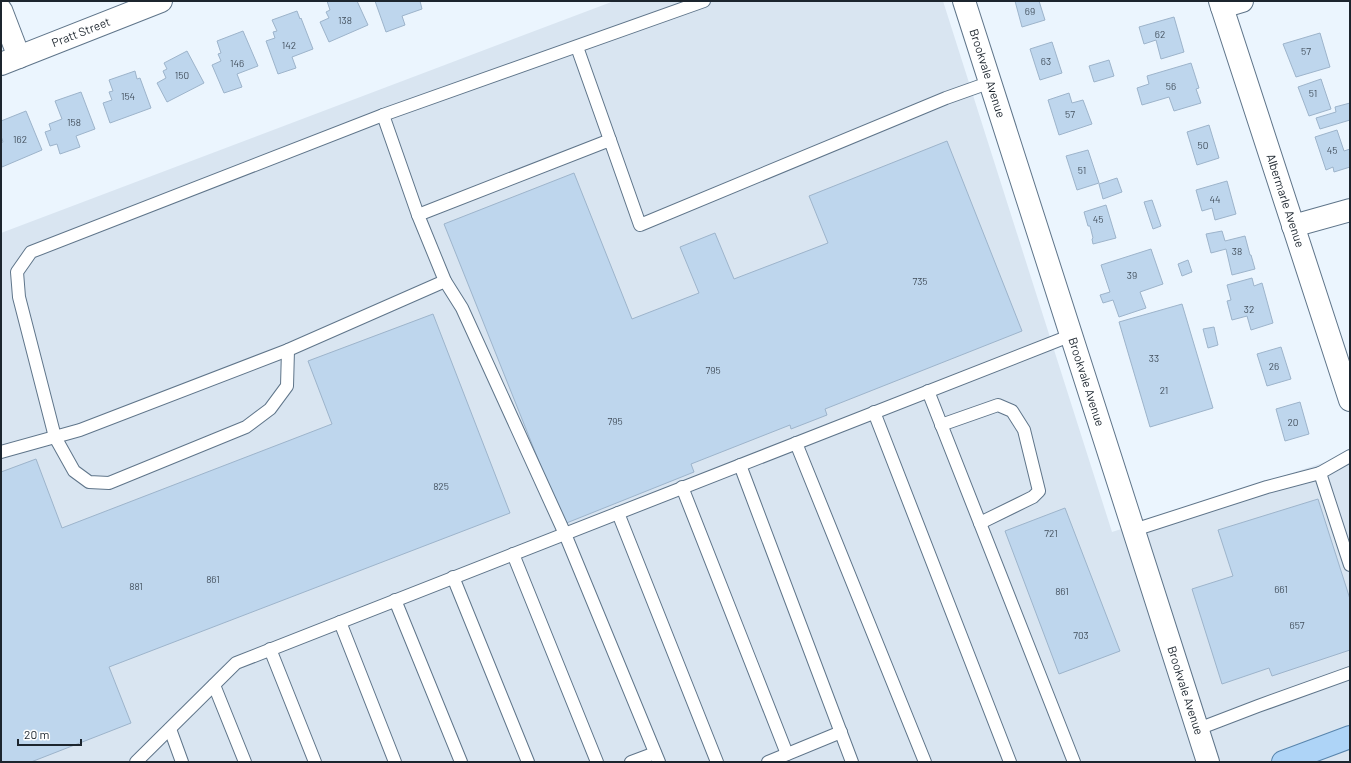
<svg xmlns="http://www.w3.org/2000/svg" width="1351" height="763" font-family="Barlow,sans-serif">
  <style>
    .built { fill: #d9e5f1 }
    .building { fill: #bed6ed; stroke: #9db4cb }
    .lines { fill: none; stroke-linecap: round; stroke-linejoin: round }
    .service-casing { stroke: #5f758a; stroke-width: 14 }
    .minor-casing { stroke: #5f758a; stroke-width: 24 }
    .primary-casing { stroke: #5885ad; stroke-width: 24 }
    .service { stroke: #fff; stroke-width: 12 }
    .minor { stroke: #fff; stroke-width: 22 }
    .primary { stroke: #aed4f7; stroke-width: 22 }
    .labels { text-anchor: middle; stroke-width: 4; stroke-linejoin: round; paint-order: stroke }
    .number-label { font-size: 10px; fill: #44515e }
    .street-label { font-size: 12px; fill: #1c252e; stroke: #fff }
  </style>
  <rect width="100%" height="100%" fill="#ebf5fe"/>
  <polygon class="built" points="614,1 943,1 1112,532 1350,454 1350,762 1,762 1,233"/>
  <g class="building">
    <polygon points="327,1 357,1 368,25 329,42 320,22 329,18 326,12 330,10"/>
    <polygon points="375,1 420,1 422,9 402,16 405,25 386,32"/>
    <polygon points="1015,1 1039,1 1045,20 1022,27"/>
    <polygon points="297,11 300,19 301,18 313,49 292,57 296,68 278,74 266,41 275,38 273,32 277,31 272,20"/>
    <polygon points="1174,17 1184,52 1161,59 1156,40 1144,44 1139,27"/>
    <polygon points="243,31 258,66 237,74 242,87 224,93 212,65 221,61 218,54 221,53 217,41"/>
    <polygon points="1320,33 1330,67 1296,77 1283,44"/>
    <polygon points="1052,42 1062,73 1040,80 1030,49"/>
    <polygon points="187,51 204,83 167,102 157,83 166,78 163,71 167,69 164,63"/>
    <polygon points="1109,60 1114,76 1094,82 1089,66"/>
    <polygon points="1191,63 1199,88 1196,89 1201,103 1174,111 1169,97 1142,105 1137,88 1149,84 1147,76"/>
    <polygon points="135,71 137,79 140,78 151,108 110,123 103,103 112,100 109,92 113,91 109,80"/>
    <polygon points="1321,79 1331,109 1309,116 1298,87"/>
    <polygon points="81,92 95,129 76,136 80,147 60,154 57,144 50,146 45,132 51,130 49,124 62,119 55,101"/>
    <polygon points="1069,93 1072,103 1083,100 1092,124 1059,135 1048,100"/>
    <polygon points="1350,103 1350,120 1320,129 1316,118 1336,112 1335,107"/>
    <polygon points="26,111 42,150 2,167 1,163 1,143 3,142 1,136 1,121"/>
    <polygon points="1209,125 1219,158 1197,165 1187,132"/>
    <polygon points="1337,130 1344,151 1350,149 1350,167 1334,172 1333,167 1326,170 1315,137"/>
    <polygon points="947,141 1022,331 825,409 827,415 791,429 790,425 691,464 694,472 564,524 444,224 574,173 632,319 699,293 680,247 715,233 734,279 828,243 809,196"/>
    <polygon points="1088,150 1099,183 1077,190 1066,156"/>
    <polygon points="1117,178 1122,192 1103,199 1099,184"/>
    <polygon points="1227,181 1236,214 1215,220 1212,208 1202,211 1196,190"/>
    <polygon points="1152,200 1161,226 1153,229 1144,202"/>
    <polygon points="1106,205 1116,238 1093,244 1092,239 1093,238 1090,226 1088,226 1084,212"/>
    <polygon points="1222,231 1225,241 1245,236 1250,255 1251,255 1255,269 1232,275 1226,249 1211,253 1206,234"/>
    <polygon points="1151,249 1163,284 1140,292 1146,308 1119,317 1113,300 1103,303 1100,295 1110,292 1101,265"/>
    <polygon points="1188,260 1192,272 1182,276 1178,264"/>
    <polygon points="1252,278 1254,286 1262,283 1273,323 1251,330 1247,316 1232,320 1227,301 1231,300 1227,285"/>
    <polygon points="1182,304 1213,408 1150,427 1119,322"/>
    <polygon points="433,314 510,513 109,667 131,723 31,762 1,762 1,472 36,459 62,528 332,424 308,361"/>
    <polygon points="1214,327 1218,345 1208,348 1203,329"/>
    <polygon points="1281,347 1291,379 1267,386 1257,354"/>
    <polygon points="1300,402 1309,434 1285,441 1276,409"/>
    <polygon points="1318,499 1350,599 1350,650 1272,676 1269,668 1222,684 1192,589 1233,576 1218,530"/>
    <polygon points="1065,508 1120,651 1059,674 1005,531"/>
  </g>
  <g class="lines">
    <defs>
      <g id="service">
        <polyline points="577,47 610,140"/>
        <polyline points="383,115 418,215"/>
        <polyline points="445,281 418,215 610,140 640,225 946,98 991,82"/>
        <polyline points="288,350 287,386 270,409 246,427 109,483 89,482 74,471 55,437 19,297 17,272 31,252 383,115 704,1"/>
        <polyline points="928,391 1074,762"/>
        <polyline points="874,412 1010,762"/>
        <polyline points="941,425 998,405 1012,411 1024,430 1039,491 1033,497 980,523"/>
        <polyline points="796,443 925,762"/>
        <polyline points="1,452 80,430 288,350 445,281 462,308 565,534 659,762"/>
        <polyline points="1350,456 1320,473 1350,565"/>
        <polyline points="740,465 852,762"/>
        <polyline points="682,487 787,754"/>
        <polyline points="618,513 717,762"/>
        <polyline points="1134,530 1267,487 1320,473"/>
        <polyline points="513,554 597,762"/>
        <polyline points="453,577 528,762"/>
        <polyline points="395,600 461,762"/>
        <polyline points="340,622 395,762"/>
        <polyline points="270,649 315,762"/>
        <polyline points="214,685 245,762"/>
        <polyline points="170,729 182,762"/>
        <polyline points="1198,729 1258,706 1350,673"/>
        <polyline points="136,762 236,663 1072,335"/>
        <polyline points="631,762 655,753"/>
        <polyline points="768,762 841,732"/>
      </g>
      <g id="minor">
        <path id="s1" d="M 964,1 L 1208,762"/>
        <path id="s2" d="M 1220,1 L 1350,400"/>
        <polyline points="1222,7 1242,1"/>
        <polyline points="1,10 19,57"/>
        <path id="s3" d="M 1,64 L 161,1"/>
        <polyline points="1293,226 1350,210"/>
      </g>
      <polyline id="primary" points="1283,762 1350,737"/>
    </defs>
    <use href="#service" class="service-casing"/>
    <use href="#minor" class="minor-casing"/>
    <use href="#primary" class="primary-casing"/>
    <use href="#service" class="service"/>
    <use href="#minor" class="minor"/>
    <use href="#primary" class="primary"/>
  </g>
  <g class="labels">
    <g class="number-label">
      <text x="1030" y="15">69</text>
      <text x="345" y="24">138</text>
      <text x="1160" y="38">62</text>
      <text x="289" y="49">142</text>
      <text x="1306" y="55">57</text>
      <text x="1046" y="65">63</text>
      <text x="237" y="67">146</text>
      <text x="182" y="79">150</text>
      <text x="1171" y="90">56</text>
      <text x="1313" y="97">51</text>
      <text x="128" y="100">154</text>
      <text x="1070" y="118">57</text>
      <text x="74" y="126">158</text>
      <text x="20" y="143">162</text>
      <text x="1203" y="149">50</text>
      <text x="1332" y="154">45</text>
      <text x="1082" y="174">51</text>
      <text x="1215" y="203">44</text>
      <text x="1098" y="223">45</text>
      <text x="1237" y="255">38</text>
      <text x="1132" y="279">39</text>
      <text x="920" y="285">735</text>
      <text x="1249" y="313">32</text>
      <text x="1154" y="362">33</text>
      <text x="1274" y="370">26</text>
      <text x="713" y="374">795</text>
      <text x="1164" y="394">21</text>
      <text x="615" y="425">795</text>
      <text x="1293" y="426">20</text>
      <text x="441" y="490">825</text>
      <text x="1051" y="537">721</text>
      <text x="213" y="583">861</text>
      <text x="136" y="590">881</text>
      <text x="1281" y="593">661</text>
      <text x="1062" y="595">861</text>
      <text x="1297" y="629">657</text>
      <text x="1081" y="639">703</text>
    </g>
    <g class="street-label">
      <text dy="4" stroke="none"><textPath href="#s3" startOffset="86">Pratt Street</textPath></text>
      <text dy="4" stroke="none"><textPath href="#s1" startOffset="76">Brookvale Avenue</textPath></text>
      <text dy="4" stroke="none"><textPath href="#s2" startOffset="210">Albermarle Avenue</textPath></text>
      <text dy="4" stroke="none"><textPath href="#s1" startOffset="400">Brookvale Avenue</textPath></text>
      <text dy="4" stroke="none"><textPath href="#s1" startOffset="724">Brookvale Avenue</textPath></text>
    </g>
  </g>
  <rect width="1351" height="763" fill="none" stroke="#1c252e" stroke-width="4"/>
  <path d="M18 739v6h63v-6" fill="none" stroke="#1c252e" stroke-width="2"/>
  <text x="24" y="739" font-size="12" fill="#1c252e" stroke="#ffffff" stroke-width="3" paint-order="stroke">20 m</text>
</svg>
